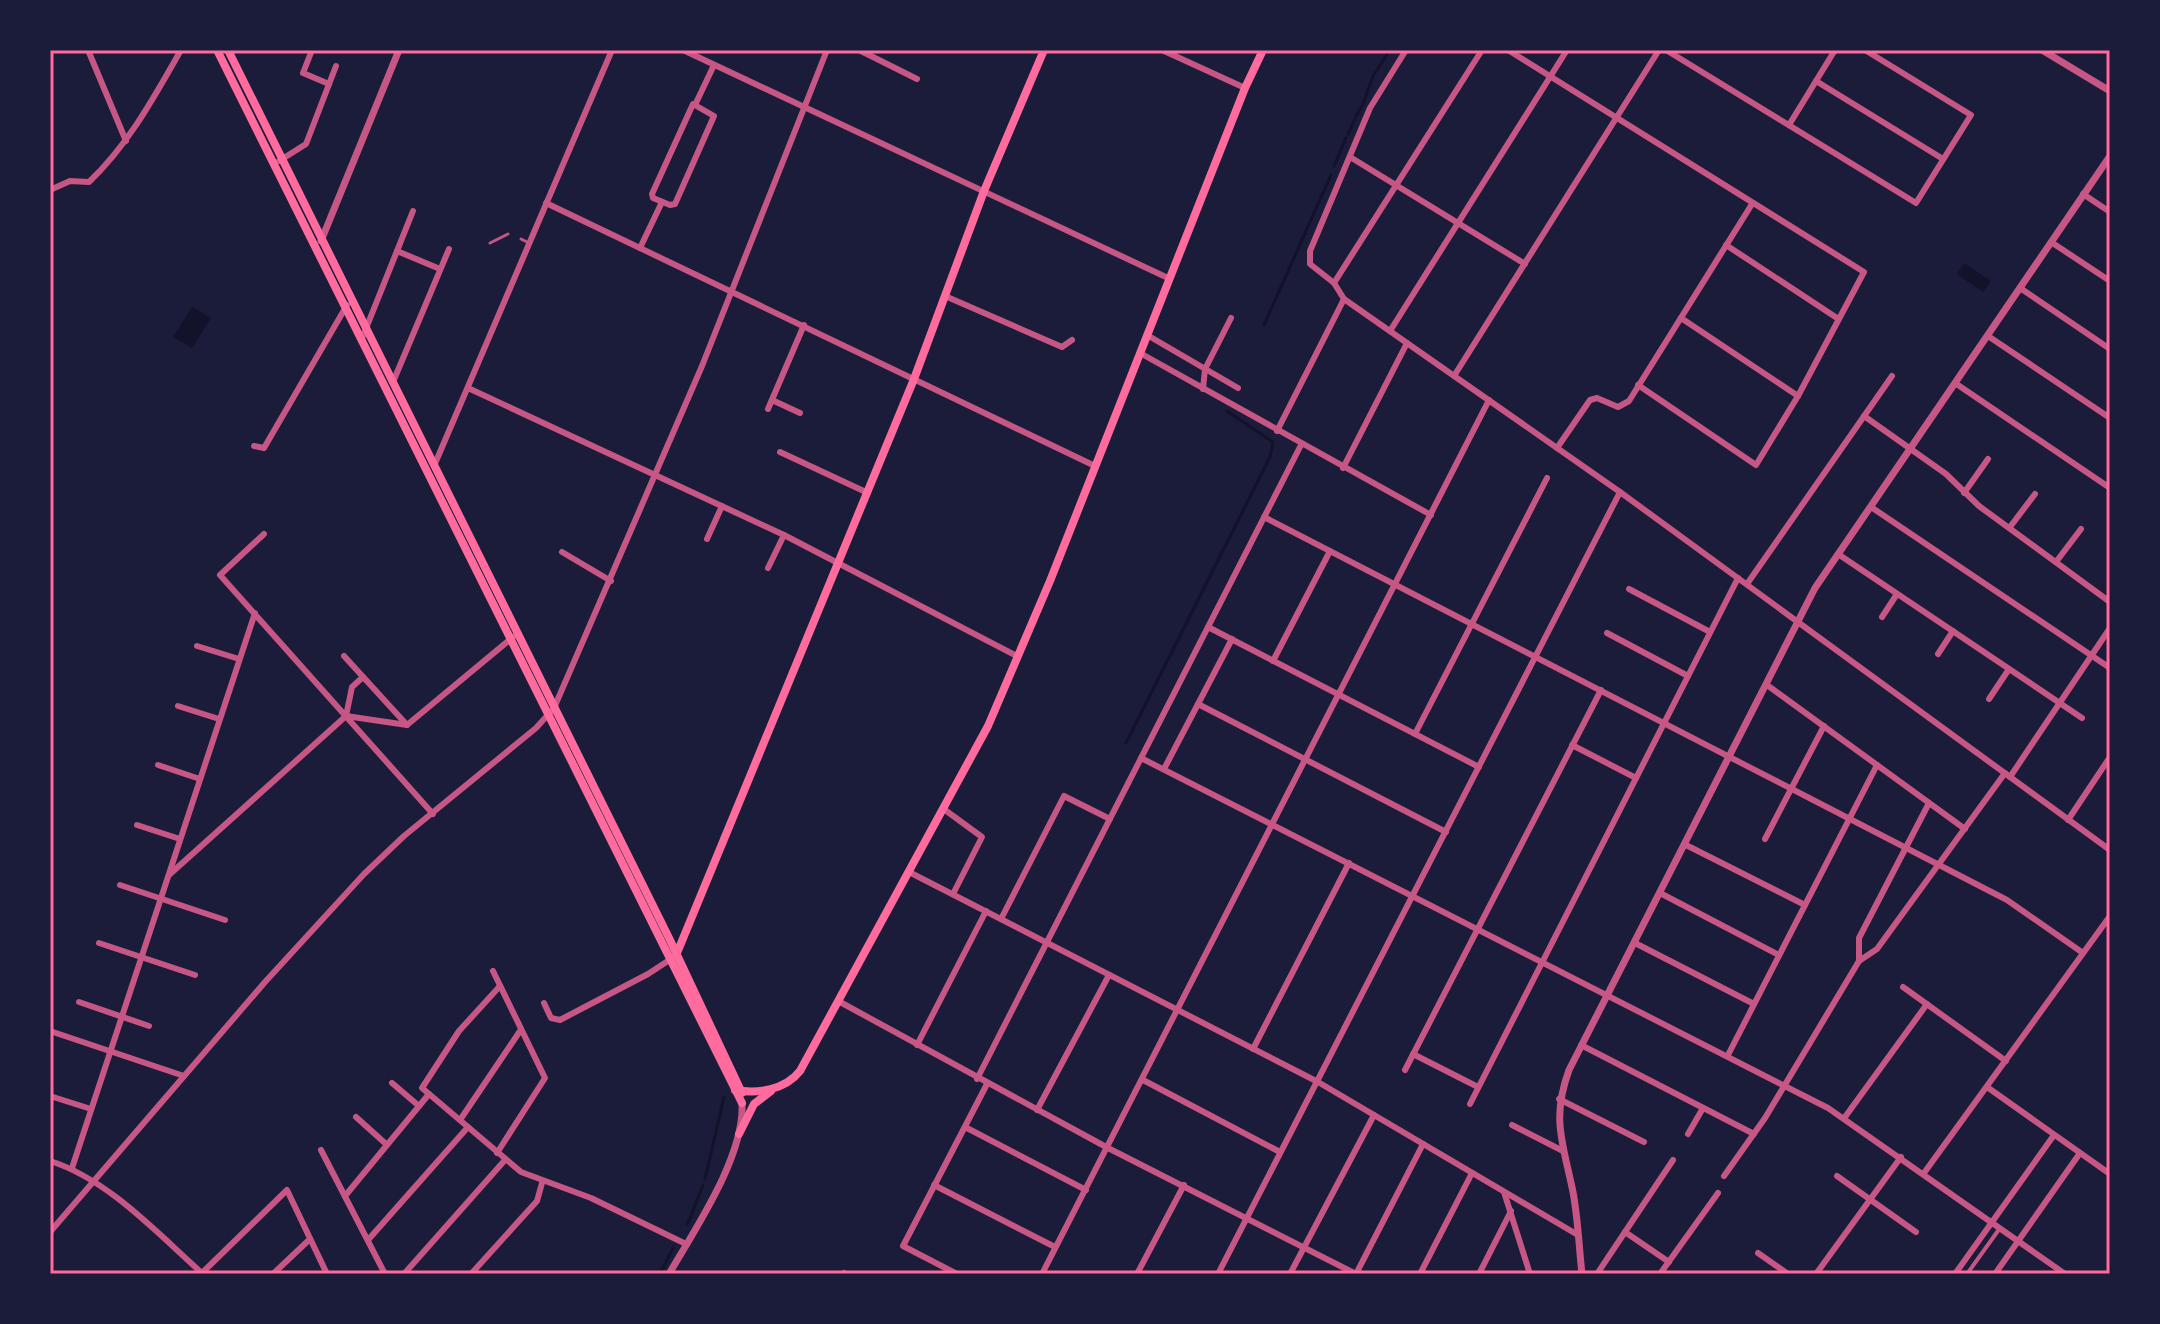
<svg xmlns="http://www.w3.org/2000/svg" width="2160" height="1324" font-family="'Sofia Sans Condensed',sans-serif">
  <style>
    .water { fill: #12122b }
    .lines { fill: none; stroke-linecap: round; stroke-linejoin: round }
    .stream { stroke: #12122b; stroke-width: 3 }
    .service { stroke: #c65784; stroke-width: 3 }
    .pedestrian { stroke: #c65784; stroke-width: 4 }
    .minor { stroke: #c65784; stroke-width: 6 }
    .tertiary { stroke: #c65784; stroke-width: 7 }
    .secondary { stroke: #ff6b9d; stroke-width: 8 }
    .neatline { fill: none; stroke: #ff6b9d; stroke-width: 3 }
  </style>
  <rect width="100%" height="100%" fill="#1b1b3a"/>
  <g class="water">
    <polygon points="1964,263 1991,281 1983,292 1957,274"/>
    <polygon points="192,307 211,318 192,348 173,337"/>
  </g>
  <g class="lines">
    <g class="stream">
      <polyline points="1363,104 1373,76 1390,50"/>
      <polyline points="1356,116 1362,106"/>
      <polyline points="1348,134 1355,119"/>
      <polyline points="1334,166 1346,138"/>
      <polyline points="1264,325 1331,175"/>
      <polyline points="1126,743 1270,457 1273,442 1227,411"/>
      <polyline points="705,1179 724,1097"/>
      <polyline points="692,1213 703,1185"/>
      <polyline points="687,1224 691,1216"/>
      <polyline points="663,1268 673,1248"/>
      <polyline points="659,1274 661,1270"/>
    </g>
    <g class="service">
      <polyline points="521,239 529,243"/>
      <polyline points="490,243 508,234"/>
    </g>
    <polyline class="pedestrian" points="1967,1274 2000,1228"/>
    <g class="minor">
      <polyline points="88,50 126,141"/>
      <polyline points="312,50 303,73 329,84"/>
      <polyline points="683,50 1168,278"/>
      <polyline points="859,50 917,79"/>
      <polyline points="1162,50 1245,88"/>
      <polyline points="1406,50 1370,108 1310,251 1310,264 1334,283 1344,299 1620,492 2110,850"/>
      <polyline points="1508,50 1864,272 1798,396 1756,465 1638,385"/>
      <polyline points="1666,50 1916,203 1971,115 1865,50"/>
      <polyline points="1816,81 1943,159"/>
      <polygon points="693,104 714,116 675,204 670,205 653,198 652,194"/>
      <polyline points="695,105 714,65"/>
      <polyline points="1789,125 1835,50"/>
      <polyline points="1350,157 1525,264"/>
      <polyline points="279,161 306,144 336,66"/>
      <path d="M 50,190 L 70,181 L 89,182 C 129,144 154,97 181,50"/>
      <polyline points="2083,194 2110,212"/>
      <polyline points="546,203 1095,466"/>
      <polyline points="2051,242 2110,281"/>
      <polyline points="1726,245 1837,318"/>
      <polyline points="640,248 662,202"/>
      <polyline points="397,251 440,269"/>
      <polyline points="1334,283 1482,50"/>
      <polyline points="2020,288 2110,349"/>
      <polyline points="945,296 1062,347 1072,340"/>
      <polyline points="1681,318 1798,396"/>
      <polyline points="1390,331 1567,50"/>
      <polyline points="1147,335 1238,388"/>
      <polyline points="1988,336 2110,418"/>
      <polyline points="361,341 413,211"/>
      <polyline points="1140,353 1431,515"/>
      <polyline points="1454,376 1659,50"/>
      <polyline points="393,382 449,249"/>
      <polyline points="1955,383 2110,488"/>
      <polyline points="468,388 784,535 1017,656"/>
      <polyline points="1203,389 1205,369 1231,318"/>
      <polyline points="772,400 800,413"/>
      <polyline points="768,409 804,325"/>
      <polyline points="1864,416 1946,474 1979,506 2110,602"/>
      <polyline points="1277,431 1344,299"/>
      <polyline points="254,446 264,448 347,305"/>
      <polyline points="1557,448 1590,400 1597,398 1618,407 1629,401 1752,204"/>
      <polyline points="780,452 868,493"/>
      <polyline points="434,466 612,50"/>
      <polyline points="1343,468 1407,343"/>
      <polyline points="1964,493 1988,459"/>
      <polyline points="1871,507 2110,668"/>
      <polyline points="1264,517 2007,900 2083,953"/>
      <polyline points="2010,527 2035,494"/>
      <polyline points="264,534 220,575 433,814"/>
      <polyline points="707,539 722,506"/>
      <polyline points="562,552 611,581"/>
      <polyline points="1838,554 2082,718"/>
      <polyline points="2056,562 2081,529"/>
      <polyline points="768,568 784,535"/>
      <polyline points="1747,584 1892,376"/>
      <polyline points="1629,589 1710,632"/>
      <polyline points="1882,617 1897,594"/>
      <polyline points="1208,627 1479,767"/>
      <polyline points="1607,633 1688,676"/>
      <polyline points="197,646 239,659"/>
      <polyline points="1938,654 1953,631"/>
      <polyline points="344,656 407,725"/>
      <polyline points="1273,661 1330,551"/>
      <polyline points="1767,685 1965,829"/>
      <polyline points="1989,699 2009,669"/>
      <polyline points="1198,704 1446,832"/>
      <polyline points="178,706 219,719"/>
      <polyline points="346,716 352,687 363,677"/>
      <polyline points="1415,734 1547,478"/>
      <polyline points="1572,745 1636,778"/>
      <polyline points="1141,758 1828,1108 2065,1274"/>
      <polyline points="158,765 200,779"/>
      <polyline points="1164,769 1232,639"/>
      <polyline points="2010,777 2110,628"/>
      <polyline points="945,810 982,837 953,894"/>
      <polyline points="2068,820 2110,757"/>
      <polyline points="137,825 180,839"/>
      <polyline points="1765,839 1824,726"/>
      <polyline points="1684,844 1805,905"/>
      <polyline points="911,873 1318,1082 1578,1235"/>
      <polyline points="169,875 346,716 407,725 513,637"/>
      <polyline points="120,885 225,920"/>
      <polyline points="1660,893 1779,955"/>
      <polyline points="1001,919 1064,796 1110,819"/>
      <polyline points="99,943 195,975"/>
      <polyline points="1635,943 1754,1004"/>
      <polyline points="1859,961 1877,949 2005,773"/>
      <polyline points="1859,961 1859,938 1929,803"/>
      <polyline points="493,971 545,1078 497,1153"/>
      <polyline points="500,986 459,1031 422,1088 521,1172 591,1198 686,1244"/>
      <polyline points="1903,987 2006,1061"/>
      <polyline points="79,1002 149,1026"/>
      <polyline points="840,1002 1108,1148 1356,1274"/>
      <polyline points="544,1003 551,1018 560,1020 648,974 674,957"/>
      <polyline points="50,1031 184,1076"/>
      <polyline points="917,1045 986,911"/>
      <polyline points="1581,1045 1754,1134"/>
      <polyline points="1253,1049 1349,863"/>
      <polyline points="1413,1054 1478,1087"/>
      <polyline points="1728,1055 1877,765"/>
      <polyline points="1405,1070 1601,690"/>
      <polyline points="977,1079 1301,445"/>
      <polyline points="1143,1080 1280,1152"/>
      <polyline points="392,1083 419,1106"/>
      <polyline points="1987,1087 2110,1174"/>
      <polyline points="50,1096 91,1109"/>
      <polyline points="1559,1099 1644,1142"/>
      <polyline points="1470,1104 1738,578"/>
      <polyline points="1037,1110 1109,975"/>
      <polyline points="356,1117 386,1144"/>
      <polyline points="1845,1117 1927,1004"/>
      <polyline points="460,1120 520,1031"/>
      <polyline points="1512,1125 1563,1151"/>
      <polyline points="965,1127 1086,1190"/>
      <polyline points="1688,1134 1703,1108"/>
      <polyline points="321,1150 385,1274"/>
      <path d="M 50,1161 C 108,1179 158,1234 203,1274"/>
      <polyline points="72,1168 255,613"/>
      <polyline points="1924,1173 2110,916"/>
      <polyline points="1724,1176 1765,1118 1859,961"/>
      <polyline points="1837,1176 1916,1232"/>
      <polyline points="934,1185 1055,1247"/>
      <polyline points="1504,1192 1530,1274"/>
      <polyline points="345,1196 429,1094"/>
      <polyline points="50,1232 265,982 364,874 404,836 536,728 554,708 702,366 827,50"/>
      <polyline points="1625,1232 1669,1262"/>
      <polyline points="368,1240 468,1127"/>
      <polyline points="1758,1253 1788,1274"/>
      <polyline points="202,1273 287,1190 327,1274"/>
      <polyline points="273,1274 310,1239"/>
      <polyline points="404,1274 505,1160"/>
      <polyline points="471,1274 537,1201 542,1183"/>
      <polyline points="843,1274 844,1273"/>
      <polyline points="957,1274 903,1246 987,1084"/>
      <polyline points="1042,1274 1489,400"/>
      <polyline points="1137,1274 1184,1185"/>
      <polyline points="1218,1274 1620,492"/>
      <polyline points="1290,1274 1374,1115"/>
      <polyline points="1356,1274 1423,1144"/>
      <polyline points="1420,1274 1472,1173"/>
      <polyline points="1479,1274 1511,1211"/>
      <polyline points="1597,1274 1673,1160"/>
      <polyline points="1660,1274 1718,1193"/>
      <polyline points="1816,1274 1901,1157"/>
      <polyline points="1955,1274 2054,1135"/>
      <polyline points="1995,1274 2080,1153"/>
    </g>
    <g class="tertiary">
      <polyline points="2042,50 2110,91"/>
      <polyline points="321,241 399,50"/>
      <path d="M 669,1274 C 695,1229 745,1156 742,1103"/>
      <path d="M 1582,1274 C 1579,1247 1578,1219 1573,1192 C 1563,1143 1551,1119 1569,1070 L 1815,588 L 2110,156"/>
    </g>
    <g class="secondary">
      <polyline points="217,50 742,1103"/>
      <polyline points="228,50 670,940 742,1093"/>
      <polyline points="677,953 914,379 984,191 1044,50"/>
      <path d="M 735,1090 C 758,1094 785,1090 800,1071 L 988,726 L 1050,581 L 1245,88 L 1263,50"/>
      <polyline points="739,1134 754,1104 771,1091"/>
    </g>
  </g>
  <rect width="2160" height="1324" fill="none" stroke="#1b1b3a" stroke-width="104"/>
  <rect x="52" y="52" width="2056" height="1220" class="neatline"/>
</svg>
